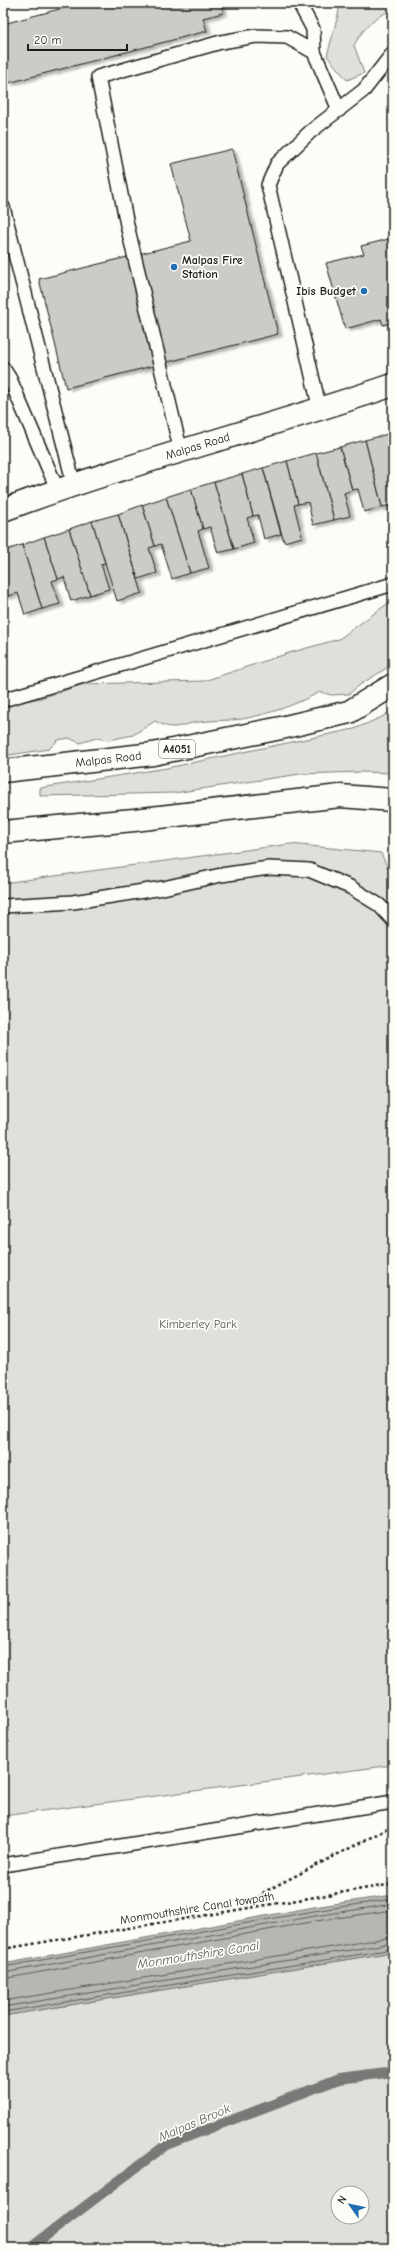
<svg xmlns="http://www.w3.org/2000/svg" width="396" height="2251" font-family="'Comic Neue',sans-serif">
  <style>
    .green { fill: #e0dfdb; stroke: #7e7e7c; fill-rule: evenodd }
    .water { fill: #b7b6b2; stroke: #797876 }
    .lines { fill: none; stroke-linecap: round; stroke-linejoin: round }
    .shore { stroke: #5a5a58; stroke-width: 1 }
    .stream { stroke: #797876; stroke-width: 10 }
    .building { fill: #cccbc8; stroke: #1c1c1c; filter: url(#shadow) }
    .lane-casing { stroke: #1c1c1c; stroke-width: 16 }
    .street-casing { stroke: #1c1c1c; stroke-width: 25 }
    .primary-casing { stroke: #1c1c1c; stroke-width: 25 }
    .highway-casing { stroke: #1c1c1c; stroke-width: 25 }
    .path { stroke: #1c1c1c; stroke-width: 2.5; stroke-dasharray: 3 3; stroke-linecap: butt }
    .lane { stroke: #fdfcf7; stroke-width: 13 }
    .street { stroke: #fdfcf7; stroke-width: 22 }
    .primary { stroke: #fdfcf7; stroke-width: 22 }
    .highway { stroke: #fdfcf7; stroke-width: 22 }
    .poi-dot { fill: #1f6fb2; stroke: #fdfcf7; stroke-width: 1.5 }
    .labels { text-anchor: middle; stroke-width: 3.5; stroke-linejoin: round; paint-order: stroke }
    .shield { fill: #fdfcf7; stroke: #605f5e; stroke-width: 1 }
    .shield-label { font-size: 11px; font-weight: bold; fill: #1c1c1c }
    .poi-label { font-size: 12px; font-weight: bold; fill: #1c1c1c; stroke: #fdfcf7; text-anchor: start }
    .street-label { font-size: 12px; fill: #1c1c1c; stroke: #fdfcf7 }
    .park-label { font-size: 12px; fill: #575655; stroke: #fdfcf7 }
    .water-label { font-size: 13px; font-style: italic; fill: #5a5a58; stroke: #fdfcf7 }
  </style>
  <defs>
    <filter id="shadow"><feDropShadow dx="4.5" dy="2.5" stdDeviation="1" flood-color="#0004"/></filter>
  </defs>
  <rect width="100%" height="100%" fill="#fdfcf7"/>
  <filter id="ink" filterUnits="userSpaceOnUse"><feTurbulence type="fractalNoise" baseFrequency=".025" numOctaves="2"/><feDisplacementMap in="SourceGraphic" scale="8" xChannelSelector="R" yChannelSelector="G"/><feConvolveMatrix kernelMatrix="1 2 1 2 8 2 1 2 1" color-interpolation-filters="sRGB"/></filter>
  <g filter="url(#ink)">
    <g class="green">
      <path d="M 340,3 L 393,3 L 393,10 C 374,16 364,28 354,45 L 364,73 L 347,80 L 327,56 L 338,15 Z"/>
      <path d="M 387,604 L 393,605 L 393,663 C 379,675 362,681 349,694 L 331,695 L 320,692 C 295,705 270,714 242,719 C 227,721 213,720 198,722 C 179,725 174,732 155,721 L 133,735 L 109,740 L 96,738 L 80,743 L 69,738 L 58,740 L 49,749 L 3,756 L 3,705 L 41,698 L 84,684 L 204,681 L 289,653 L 339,639 Z"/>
      <polygon points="393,710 393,773 361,772 300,774 174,793 40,796 40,788 167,768 354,729 382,717"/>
      <polygon points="290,844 381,853 393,880 393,1765 3,1816 3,883"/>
      <path d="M 393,1952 L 393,2248 L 3,2248 L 3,2016 ZM 338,2193 L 362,2193 L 362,2217 L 338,2217 Z"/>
    </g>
    <polygon class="water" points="393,1895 393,1952 3,2016 3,1964 314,1907"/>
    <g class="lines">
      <g class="shore">
        <polyline points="3,1967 314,1911 393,1899"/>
        <polyline points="3,1973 315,1916 393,1904"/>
        <polyline points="3,1979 316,1921 393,1910"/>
        <polyline points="3,2001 393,1937"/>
        <polyline points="3,2007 393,1943"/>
        <polyline points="3,2012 393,1949"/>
      </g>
      <polyline class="stream" points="30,2248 166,2145 339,2079 393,2072"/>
    </g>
    <g class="building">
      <polygon points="82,3 221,3 223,13 203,18 207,31 8,83 3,66 3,24"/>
      <polygon points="232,149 278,334 66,388 39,279 191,241 171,164"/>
      <polygon points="393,238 393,322 383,325 381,319 345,329 326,263 364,254 361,246"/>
      <polygon points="393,432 393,453 388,434"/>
      <polygon points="388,434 393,453 393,505 382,507 365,440"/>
      <polygon points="365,440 382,507 364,512 358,489 352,490 340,447"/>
      <polygon points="340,447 352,490 344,493 350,516 334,520 316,453"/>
      <polygon points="316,453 334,520 313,525 308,502 298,504 287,461"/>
      <polygon points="287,461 298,504 294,505 302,537 284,542 263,468"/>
      <polygon points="263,468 281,534 264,539 258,515 253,516 242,474"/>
      <polygon points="242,474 253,516 247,518 254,543 234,549 214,482"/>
      <polygon points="214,482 234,549 218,553 210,527 203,529 191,489"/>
      <polygon points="191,489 203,529 198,531 209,568 190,573 166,497"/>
      <polygon points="166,497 190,573 172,579 161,544 155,546 142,505"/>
      <polygon points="142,505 155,546 149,548 157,573 138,579 118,514"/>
      <polygon points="118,514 142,593 117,601 92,521"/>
      <polygon points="92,521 105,563 101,564 109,589 90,595 69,529"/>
      <polygon points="69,529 90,595 71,601 64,577 58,579 44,537"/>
      <polygon points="44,537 58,579 52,581 60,604 42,609 22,545"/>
      <polygon points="22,545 42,609 25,615 18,593 5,597 3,590 3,551"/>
    </g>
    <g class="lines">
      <defs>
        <g id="lane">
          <polyline points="299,3 313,29 314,52 339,110"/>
          <polyline points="3,207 74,485"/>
          <polyline points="3,368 10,379 58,491"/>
          <polyline points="320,410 268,185 277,164 310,132 364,90 393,53"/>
          <polyline points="181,452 127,225 98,77 221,42 256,36 287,37 314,52"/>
          <polyline points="3,700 393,584"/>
          <polyline points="3,906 73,902 163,888 221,875 269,868 309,870 350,887 379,905 393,920"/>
          <polyline points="3,1865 393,1802"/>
        </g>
        <g id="street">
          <path id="s1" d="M 3,510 C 131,462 264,429 393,385"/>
        </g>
        <g id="primary">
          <path id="s2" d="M 3,771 L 153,754 L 281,728 L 349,712 L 393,685"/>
          <polyline points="3,832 134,820 340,796 393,800"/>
        </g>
        <polyline id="highway" points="389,800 393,801"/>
      </defs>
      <use href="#lane" class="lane-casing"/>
      <use href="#street" class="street-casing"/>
      <use href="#primary" class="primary-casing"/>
      <use href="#highway" class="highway-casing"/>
      <g class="path">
        <polyline points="252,1908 264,1892 387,1829"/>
        <polyline points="3,1949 393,1884"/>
      </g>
      <use href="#lane" class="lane"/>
      <use href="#street" class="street"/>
      <use href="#primary" class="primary"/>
      <use href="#highway" class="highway"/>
    </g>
  </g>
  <g class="poi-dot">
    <circle cx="174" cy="267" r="4"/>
    <circle cx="364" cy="291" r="4"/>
  </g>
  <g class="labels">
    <rect class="shield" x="159" y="740" width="36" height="18" rx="3"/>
    <g class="shield-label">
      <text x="177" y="753">A4051</text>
    </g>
    <g class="poi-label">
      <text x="182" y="264">Malpas Fire<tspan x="182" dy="14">Station</tspan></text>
      <text x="356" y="295" text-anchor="end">Ibis Budget</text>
    </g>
    <g class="street-label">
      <text dy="4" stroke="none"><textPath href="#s1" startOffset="205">Malpas Road</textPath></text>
      <text dy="4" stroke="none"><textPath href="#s2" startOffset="106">Malpas Road</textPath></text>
      <text transform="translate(197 1908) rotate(-9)" y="4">Monmouthshire Canal towpath</text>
    </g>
    <g class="park-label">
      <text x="198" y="1328">Kimberley Park</text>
    </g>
    <g class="water-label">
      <text transform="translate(198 1954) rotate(-9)" y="5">Monmouthshire Canal</text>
      <text transform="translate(194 2122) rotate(-23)" y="5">Malpas Brook</text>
    </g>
  </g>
  <rect width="396" height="2251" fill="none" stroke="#fdfcf7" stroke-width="16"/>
  <rect x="8" y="8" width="380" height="2235" fill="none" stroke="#1c1c1c" stroke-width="1.5" filter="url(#ink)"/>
  <g transform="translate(350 2205) rotate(303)"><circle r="19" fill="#fdfcf7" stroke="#a3a29f"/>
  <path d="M0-3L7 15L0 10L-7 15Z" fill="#1f6fb2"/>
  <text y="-6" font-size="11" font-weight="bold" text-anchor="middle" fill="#1c1c1c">N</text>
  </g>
  <path d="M28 44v6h99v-6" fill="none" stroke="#1c1c1c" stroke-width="2"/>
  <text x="34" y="44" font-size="12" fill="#1c1c1c" stroke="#fdfcf7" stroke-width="3" paint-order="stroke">20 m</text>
</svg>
